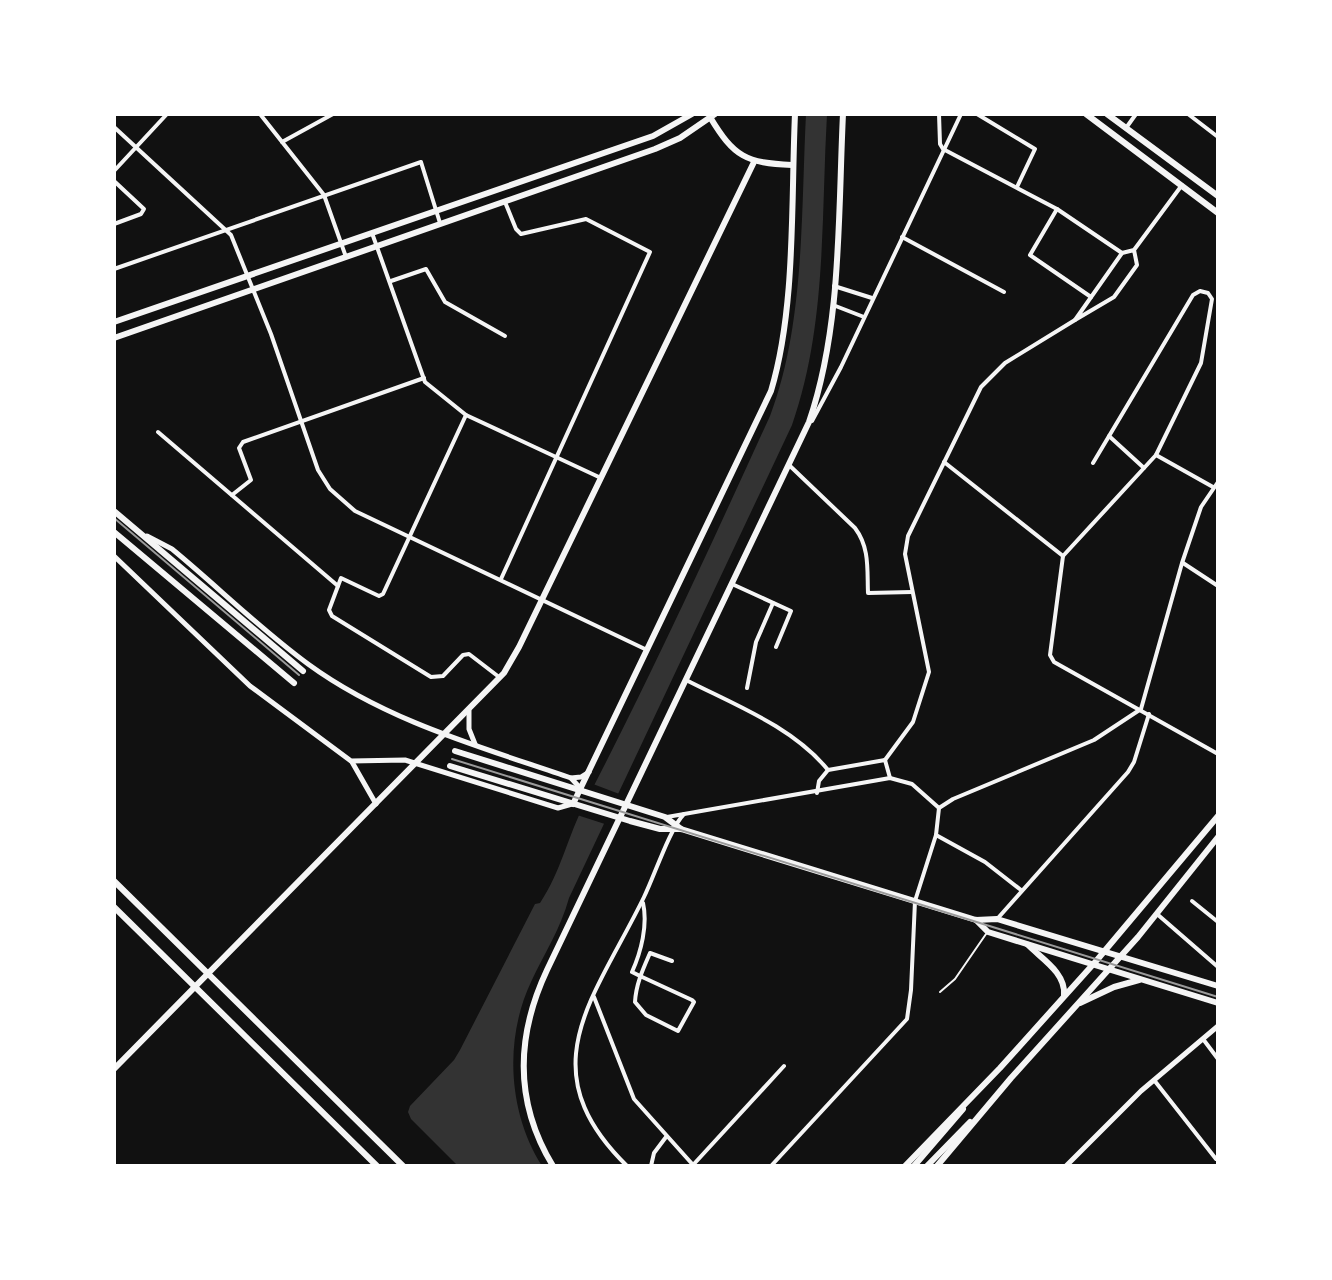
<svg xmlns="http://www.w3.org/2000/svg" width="1332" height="1280" font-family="Raleway,sans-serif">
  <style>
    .water { fill: #333 }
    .pier { fill: #111 }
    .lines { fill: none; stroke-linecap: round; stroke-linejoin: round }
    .service { stroke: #f5f5f5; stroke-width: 2 }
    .minor { stroke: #f5f5f5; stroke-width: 4 }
    .tertiary { stroke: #f5f5f5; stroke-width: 5 }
    .secondary { stroke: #f5f5f5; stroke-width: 6 }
    .primary { stroke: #f5f5f5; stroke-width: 6 }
    .tram { stroke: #9a9a9a; stroke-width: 2 }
  </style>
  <rect width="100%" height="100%" fill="#111"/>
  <path class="water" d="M 806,114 L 827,114 C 821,218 827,325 792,425 L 569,898 C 561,928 544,954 531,982 C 504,1039 508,1113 542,1166 L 458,1166 L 411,1119 L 408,1112 L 410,1106 L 454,1060 L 460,1050 L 535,904 L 540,903 C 561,872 568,835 585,803 C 651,676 711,545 770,416 C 805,324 801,211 806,114 Z"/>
  <polygon class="pier" points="593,784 622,795 608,825 577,815"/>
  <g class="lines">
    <polyline class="service" points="940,992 955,979 986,934"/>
    <g class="minor">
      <polyline points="260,114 324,195 346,257"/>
      <polyline points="939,114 940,144 943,149 1057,209 1122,253"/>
      <polyline points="977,114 1035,149 1017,187"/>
      <polyline points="1188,114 1218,137"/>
      <polyline points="114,127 231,235 271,334 318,470 330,489 355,511 647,650"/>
      <polyline points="1126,128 1136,114"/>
      <polyline points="282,142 333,114"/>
      <polyline points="114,171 167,114"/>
      <polyline points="114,181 144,209 141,214 114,224"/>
      <polyline points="1057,209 1030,255 1091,297"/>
      <polyline points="372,233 425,382 466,415 601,478"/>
      <polyline points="902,237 1004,292"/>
      <polyline points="1134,250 1137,265 1114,297 1075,320 1122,253 1134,250 1182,185"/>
      <polyline points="114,269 421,162 440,223"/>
      <polyline points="391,281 426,269 445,302 505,336"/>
      <polyline points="834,286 872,298"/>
      <polyline points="833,305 864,317"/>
      <polyline points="466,415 383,594 379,596 341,578 329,610 332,616 431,677 443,676 463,655 469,654 499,677"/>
      <polyline points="812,421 841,367 961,114"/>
      <polyline points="158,432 338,586"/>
      <polyline points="1109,436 1144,468"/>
      <polyline points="1156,455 1213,487"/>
      <polyline points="944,462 1063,556"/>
      <polyline points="1093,463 1193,295 1200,291 1208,293 1212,299 1201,363 1156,455 1063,556 1050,655 1054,662 1218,754"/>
      <path d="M 789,465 L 855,528 C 870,548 867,570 868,593 L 912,592"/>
      <polyline points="232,495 251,480 239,448 243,442 424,378"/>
      <polyline points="1183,563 1218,586"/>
      <polyline points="501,579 650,252 586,219 521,234 516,229 505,202"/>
      <polyline points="732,584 791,611 776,647"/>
      <path d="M 686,680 C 735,705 793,727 828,770"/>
      <polyline points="747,688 756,642 773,603"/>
      <polyline points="885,760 913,722 929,672 905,554 908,536 981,387 1005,363 1075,320"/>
      <polyline points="885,760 890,778"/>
      <polyline points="817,793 819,781 828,770 885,760"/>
      <polyline points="667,817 890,778 912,784 939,808"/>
      <polyline points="936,835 985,862 1021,890"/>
      <polyline points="1192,901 1218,922"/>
      <path d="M 643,903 C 648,925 641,952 632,972 L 640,976 L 692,1000 L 694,1002 L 678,1031 L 646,1015 L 635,1002 C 636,984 643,969 650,953 L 672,961"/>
      <polyline points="1157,914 1218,967"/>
      <polyline points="998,918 1128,772 1134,762 1149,714"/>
      <polyline points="594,997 634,1099 694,1166"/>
      <polyline points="1203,1039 1218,1059"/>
      <polyline points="1154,1080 1216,1159"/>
      <polyline points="693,1165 784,1066"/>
      <path d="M 627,1166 C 527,1068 595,998 644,897 C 654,877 670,828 684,814"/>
      <polyline points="651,1166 654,1153 666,1137"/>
      <polyline points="771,1166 907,1019 911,990 915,901 936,835 939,808 953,799 1094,740 1141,709 1182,563 1201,507 1218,482"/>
    </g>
    <g class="tertiary">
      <path d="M 147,536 L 172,549 C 217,586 260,629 308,664 C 386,721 481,747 571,778 L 581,789"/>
      <polyline points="114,556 250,686 351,761 405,760 558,808 572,804"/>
      <polyline points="469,711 469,729 475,744"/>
      <polyline points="352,762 376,804"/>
      <polyline points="571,778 581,777 589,772"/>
      <polyline points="1066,1166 1141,1091 1218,1026"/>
    </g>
    <g class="secondary">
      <polyline points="1086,114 1218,213"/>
      <polyline points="1107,114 1218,196"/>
      <path d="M 710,117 C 734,157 746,163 792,165"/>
      <polyline points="114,322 653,136 692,114"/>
      <polyline points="114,338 655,149 680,138 715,114"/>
      <polyline points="114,511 303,671"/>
      <polyline points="114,532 294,683"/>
      <polyline points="455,751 665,817 681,829"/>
      <polyline points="450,766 630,821 660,829 681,829 976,920 997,919 1218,986"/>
      <path d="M 573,804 L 771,391 C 796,308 791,201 795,114"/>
      <polyline points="976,920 988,932 1218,1003"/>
      <polyline points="114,1069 504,673 519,647 754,162"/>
      <path d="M 553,1166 C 514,1102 516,1036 547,970 L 809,422 C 842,326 838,215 843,114"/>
    </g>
    <g class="primary">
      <polyline points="114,881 403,1166"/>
      <polyline points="114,907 377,1166"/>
      <path d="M 1028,945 C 1042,959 1066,973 1064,995"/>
      <polyline points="1080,1003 1114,987 1139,980"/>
      <polyline points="905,1166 1000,1068 1097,960 1218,816"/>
      <polyline points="914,1166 963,1109"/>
      <polyline points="927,1166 970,1122"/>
      <polyline points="937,1166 1011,1078 1138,937 1218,837"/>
    </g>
    <g class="tram">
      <polyline points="114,518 299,675"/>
      <polyline points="452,759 1218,997"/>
    </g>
  </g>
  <rect width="1332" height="1280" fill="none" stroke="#ffffff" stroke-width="232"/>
</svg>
